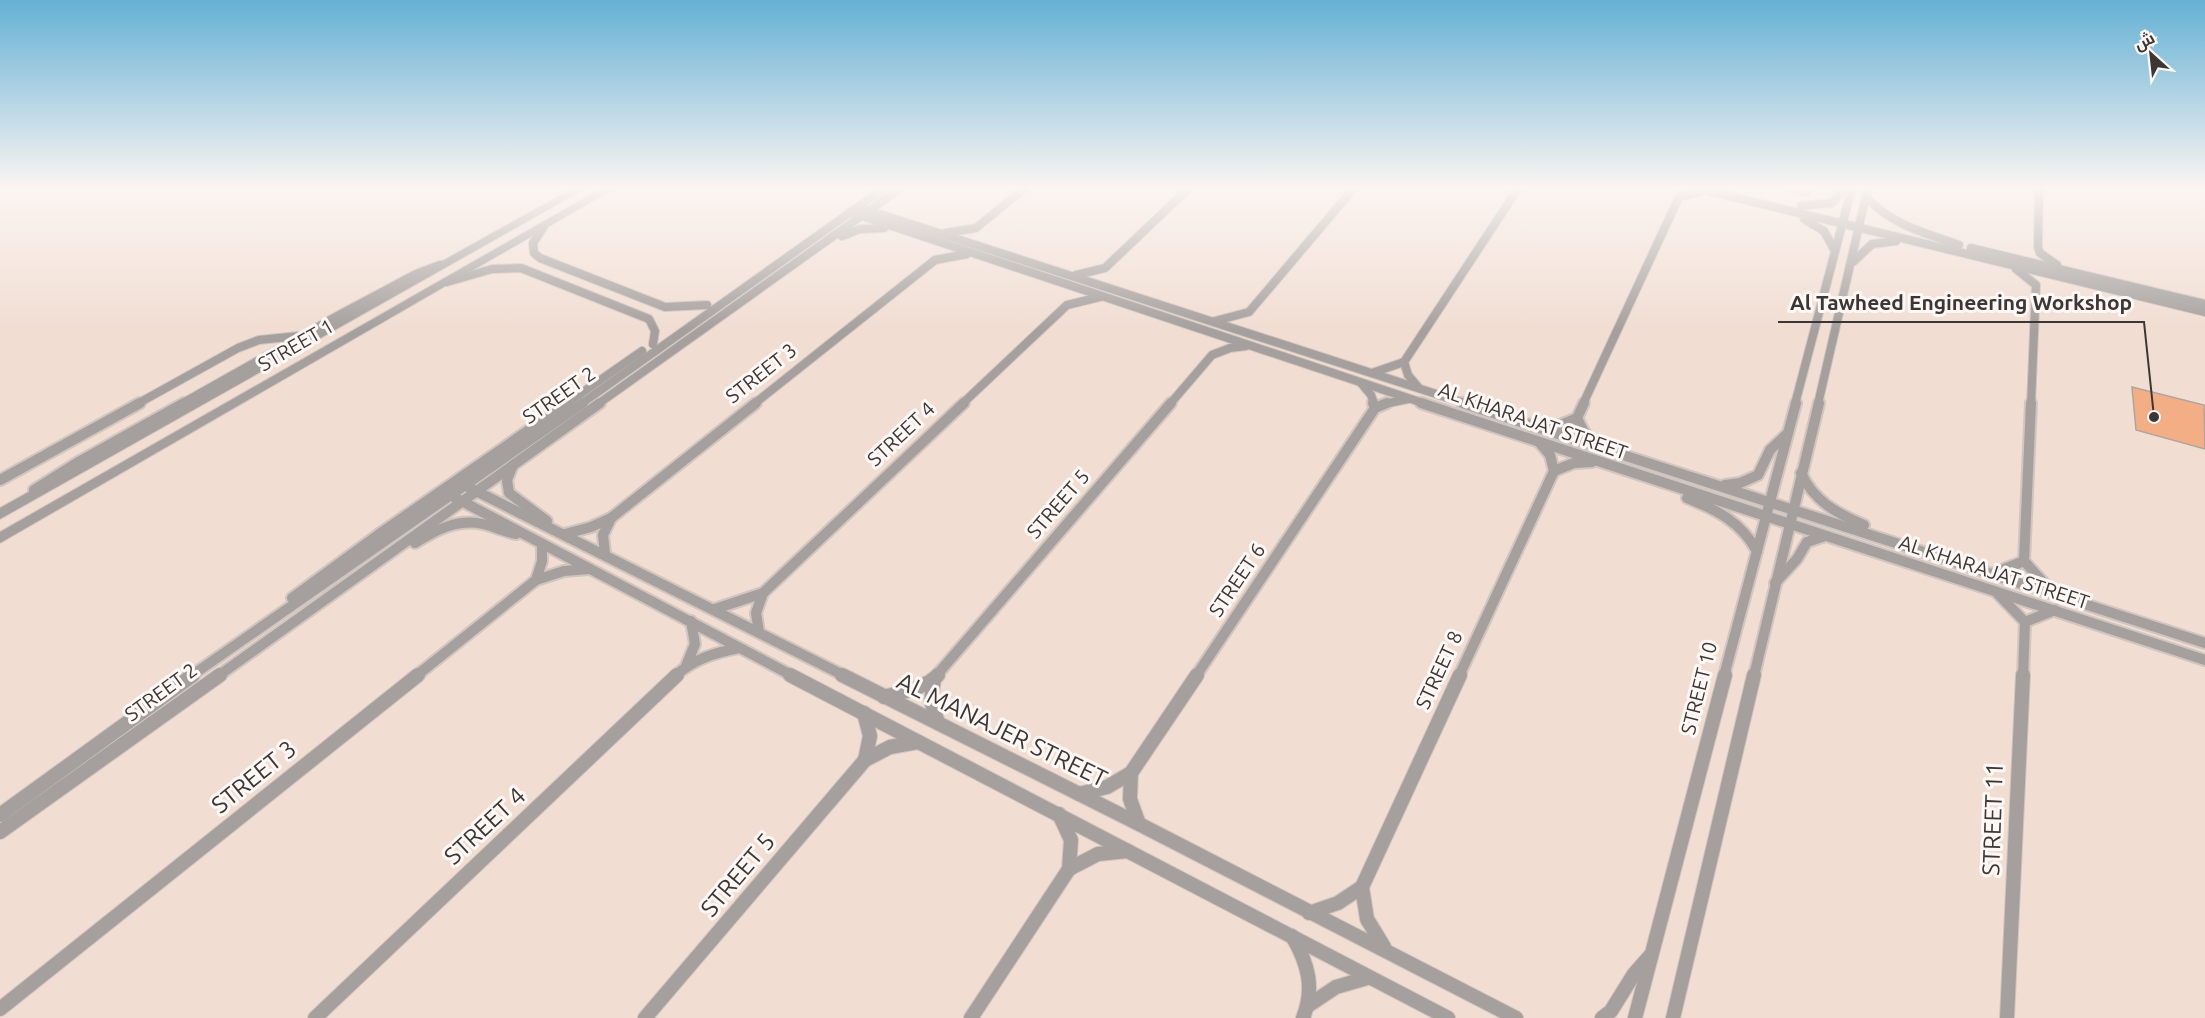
<svg xmlns="http://www.w3.org/2000/svg" width="2205" height="1018" font-family="Ubuntu,Cairo,sans-serif">
  <style>
    .built { fill: #f1ddd2 }
    .building { fill: #f4ae86; stroke: #b0a49d; stroke-width: 1.5 }
    .lines { fill: none; stroke-linecap: round; stroke-linejoin: round }
    .minor-far2-casing { stroke: #d1c5bf; stroke-width: 10 }
    .minor-far1-casing { stroke: #d1c5bf; stroke-width: 14 }
    .minor-casing { stroke: #d1c5bf; stroke-width: 16 }
    .tertiary-casing { stroke: #d1c5bf; stroke-width: 2 }
    .minor-far2 { stroke: #a5a09d; stroke-width: 8 }
    .minor-far1 { stroke: #a5a09d; stroke-width: 10 }
    .minor { stroke: #a5a09d; stroke-width: 14 }
    .tertiary { fill: #a5a09d; fill-rule: evenodd }
    .labels { text-anchor: middle; stroke-width: 6; stroke-linejoin: round; paint-order: stroke }
    .street-label { font-size: 20px; fill: #3c3734; stroke: #fdf8f5 }
    .near-street-label { font-size: 24px; fill: #3c3734; stroke: #fdf8f5 }
    .leader { fill: none; stroke: #3c3734; stroke-width: 2 }
    .callout-dot { fill: #3c3734; stroke: #fdf8f5; stroke-width: 2 }
    .callout-label { font-size: 21px; text-anchor: middle; font-weight: bold; fill: #3c3734; stroke: #fdf8f5; stroke-width: 6; stroke-linejoin: round; paint-order: stroke }
  </style>
  <rect width="100%" height="100%" fill="#f6e9e2"/>
  <rect class="built" x="0" y="187" width="2205" height="831"/>
  <g class="building">
    <polygon points="1784,187 1811,187 1808,196 1784,191"/>
    <polygon points="2132,387 2204,405 2205,449 2136,430"/>
  </g>
  <g class="lines">
    <defs>
      <g id="minor-far2">
        <polyline points="1692,187 2205,312"/>
        <polyline points="2039,187 2038,247 2040,253 2057,265"/>
        <path d="M 1866,197 C 1892,225 1925,233 1959,245"/>
        <polyline points="1801,206 1832,203 1845,187"/>
        <polyline points="858,207 1467,404"/>
        <polyline points="850,212 1426,404"/>
        <polyline points="1804,219 1824,231 1835,251"/>
        <polyline points="544,226 533,243 534,253 540,258 665,307 707,305"/>
        <polyline points="945,233 976,228 1026,187"/>
        <polyline points="842,236 860,229 884,228"/>
        <polyline points="1971,248 2205,304"/>
        <polyline points="1854,261 1872,244 1896,241"/>
        <polyline points="2016,269 2036,285 2031,404"/>
        <polyline points="1076,275 1105,268 1190,187"/>
        <polyline points="447,282 492,269 521,268 649,319 655,331 653,344"/>
        <polyline points="1215,321 1249,312 1355,187"/>
        <polyline points="1404,362 1408,375 1418,387"/>
        <polyline points="1372,373 1404,362 1519,187"/>
        <polyline points="1361,383 1371,395 1374,404"/>
        <polyline points="137,404 238,348 259,340 298,336"/>
        <polyline points="181,404 339,315 416,274 440,265"/>
        <polyline points="566,404 642,351"/>
        <polyline points="581,404 886,187"/>
        <polyline points="598,404 902,187"/>
        <polyline points="754,404 935,260 967,254"/>
        <polyline points="962,404 1067,305 1100,297"/>
        <polyline points="1170,404 1212,355 1230,348 1246,346"/>
        <polyline points="1384,404 1408,399"/>
        <polyline points="1583,404 1679,197 1700,192"/>
        <polyline points="1795,404 1852,187"/>
        <polyline points="1818,404 1868,187"/>
      </g>
      <g id="minor-far1">
        <polyline points="1373,403 1375,408"/>
        <polyline points="1421,403 2205,660"/>
        <polyline points="1462,403 2205,643"/>
        <polyline points="2031,403 2024,561 2052,592"/>
        <polyline points="1577,418 1584,432 1595,444"/>
        <polyline points="1548,430 1577,418 1584,403"/>
        <polyline points="513,465 507,480 509,493 547,521"/>
        <polyline points="1554,471 1574,463 1592,462"/>
        <path d="M 1801,473 C 1814,501 1836,513 1864,525"/>
        <polyline points="0,480 140,403"/>
        <polyline points="1725,485 1740,483 1758,475 1770,450 1787,434"/>
        <polyline points="466,486 845,676"/>
        <polyline points="34,490 80,461 184,403"/>
        <polyline points="452,496 793,676"/>
        <path d="M 1687,498 C 1717,510 1741,522 1757,551"/>
        <polyline points="565,534 591,527 611,518 756,403"/>
        <path d="M 415,543 C 436,530 458,518 483,524 C 495,527 505,532 516,534"/>
        <polyline points="605,554 603,535 611,518"/>
        <polyline points="1992,574 2024,561"/>
        <polyline points="536,580 542,561 542,544"/>
        <polyline points="1775,583 1797,559 1807,542 1825,536"/>
        <polyline points="1997,593 2025,622 2023,676"/>
        <polyline points="292,598 382,532 568,403"/>
        <polyline points="715,609 763,593 964,403"/>
        <polyline points="2025,622 2055,610"/>
        <polyline points="759,632 756,613 763,593"/>
        <polyline points="686,666 695,644 691,621"/>
        <polyline points="191,676 583,403"/>
        <polyline points="218,676 600,403"/>
        <polyline points="416,676 536,580 564,571 589,569"/>
        <path d="M 675,676 C 694,659 714,653 739,648"/>
        <polyline points="936,676 1171,403"/>
        <polyline points="1196,676 1375,408 1387,403"/>
        <polyline points="1459,676 1554,471 1550,455 1539,442"/>
        <polyline points="1724,676 1796,403"/>
        <polyline points="1754,676 1819,403"/>
      </g>
      <g id="minor">
        <polyline points="790,675 1448,1018"/>
        <polyline points="842,675 1139,824 1516,1018"/>
        <polyline points="934,679 931,701 938,723"/>
        <path d="M 884,697 C 901,692 926,688 938,675"/>
        <polyline points="864,713 870,736 865,760"/>
        <polyline points="1131,773 1130,799 1139,824"/>
        <polyline points="1079,794 1107,787 1131,773 1197,675"/>
        <polyline points="0,815 193,675"/>
        <polyline points="0,832 220,675"/>
        <polyline points="1069,869 1098,854 1128,851"/>
        <polyline points="1309,913 1338,903 1362,887"/>
        <path d="M 1292,936 C 1308,963 1315,988 1303,1018"/>
        <polyline points="1384,947 1367,919 1362,887 1460,675"/>
        <polyline points="1309,1005 1336,987 1367,978"/>
        <polyline points="0,1009 418,675"/>
        <polyline points="315,1018 677,675"/>
        <polyline points="645,1018 865,760 890,747 918,742"/>
        <polyline points="971,1018 1069,869 1071,840 1059,814"/>
        <polyline points="1602,1018 1611,1011 1634,974 1650,956"/>
        <polyline points="1635,1018 1725,675"/>
        <polyline points="1673,1018 1754,675"/>
        <polyline points="2007,1018 2023,675"/>
      </g>
      <g id="tertiary">
        <polygon points="575,187 588,187 0,519 0,508"/>
        <polygon points="604,187 617,187 0,543 0,532"/>
      </g>
    </defs>
    <use href="#minor-far2" class="minor-far2-casing"/>
    <use href="#minor-far1" class="minor-far1-casing"/>
    <use href="#minor" class="minor-casing"/>
    <use href="#tertiary" class="tertiary-casing"/>
    <use href="#minor-far2" class="minor-far2"/>
    <use href="#minor-far1" class="minor-far1"/>
    <use href="#minor" class="minor"/>
    <use href="#tertiary" class="tertiary"/>
  </g>
  <linearGradient id="sky" x2="0" y2="1"><stop stop-color="#65b1d5"/><stop offset="0.57" stop-color="#fbf5f2"/><stop offset="1" stop-color="#fbf5f2" stop-opacity="0"/></linearGradient>
  <rect width="2205" height="330" fill="url(#sky)"/>
  <g class="labels">
    <g class="street-label">
      <text transform="translate(296 345) rotate(-30)" y="7">STREET 1</text>
      <text transform="translate(761 373) rotate(-38)" y="7">STREET 3</text>
      <text transform="translate(559 395) rotate(-35)" y="7">STREET 2</text>
      <text transform="translate(1533 421) rotate(19)" y="7">AL KHARAJAT STREET</text>
      <text transform="translate(901 434) rotate(-43)" y="7">STREET 4</text>
      <text transform="translate(1058 504) rotate(-49)" y="7">STREET 5</text>
      <text transform="translate(1994 572) rotate(18)" y="7">AL KHARAJAT STREET</text>
      <text transform="translate(1237 580) rotate(-56)" y="7">STREET 6</text>
      <text transform="translate(1439 670) rotate(-65)" y="7">STREET 8</text>
      <text transform="translate(1699 688) rotate(-76)" y="7">STREET 10</text>
      <text transform="translate(161 692) rotate(-36)" y="7">STREET 2</text>
    </g>
    <g class="near-street-label">
      <text transform="translate(1002 730) rotate(26)" y="8">AL MANAJER STREET</text>
      <text transform="translate(254 777) rotate(-39)" y="8">STREET 3</text>
      <text transform="translate(1993 819) rotate(-88)" y="8">STREET 11</text>
      <text transform="translate(485 826) rotate(-43)" y="8">STREET 4</text>
      <text transform="translate(738 875) rotate(-50)" y="8">STREET 5</text>
    </g>
  </g>
  <path class="leader" d="M2154 417L2144 322H1778"/>
  <circle class="callout-dot" cx="2154" cy="417" r="6"/>
  <g class="callout-label">
    <text x="1961" y="310">Al Tawheed Engineering Workshop</text>
  </g>
  <g transform="translate(2151 54) rotate(333)" stroke="#fdf8f5" stroke-width="4.5" paint-order="stroke">
  <path d="M0-4.5L10 22L0 15L-10 22Z" fill="#3c3734"/>
  <text y="-9" font-size="16" font-weight="bold" text-anchor="middle" fill="#3c3734">ش</text>
  </g>
</svg>
